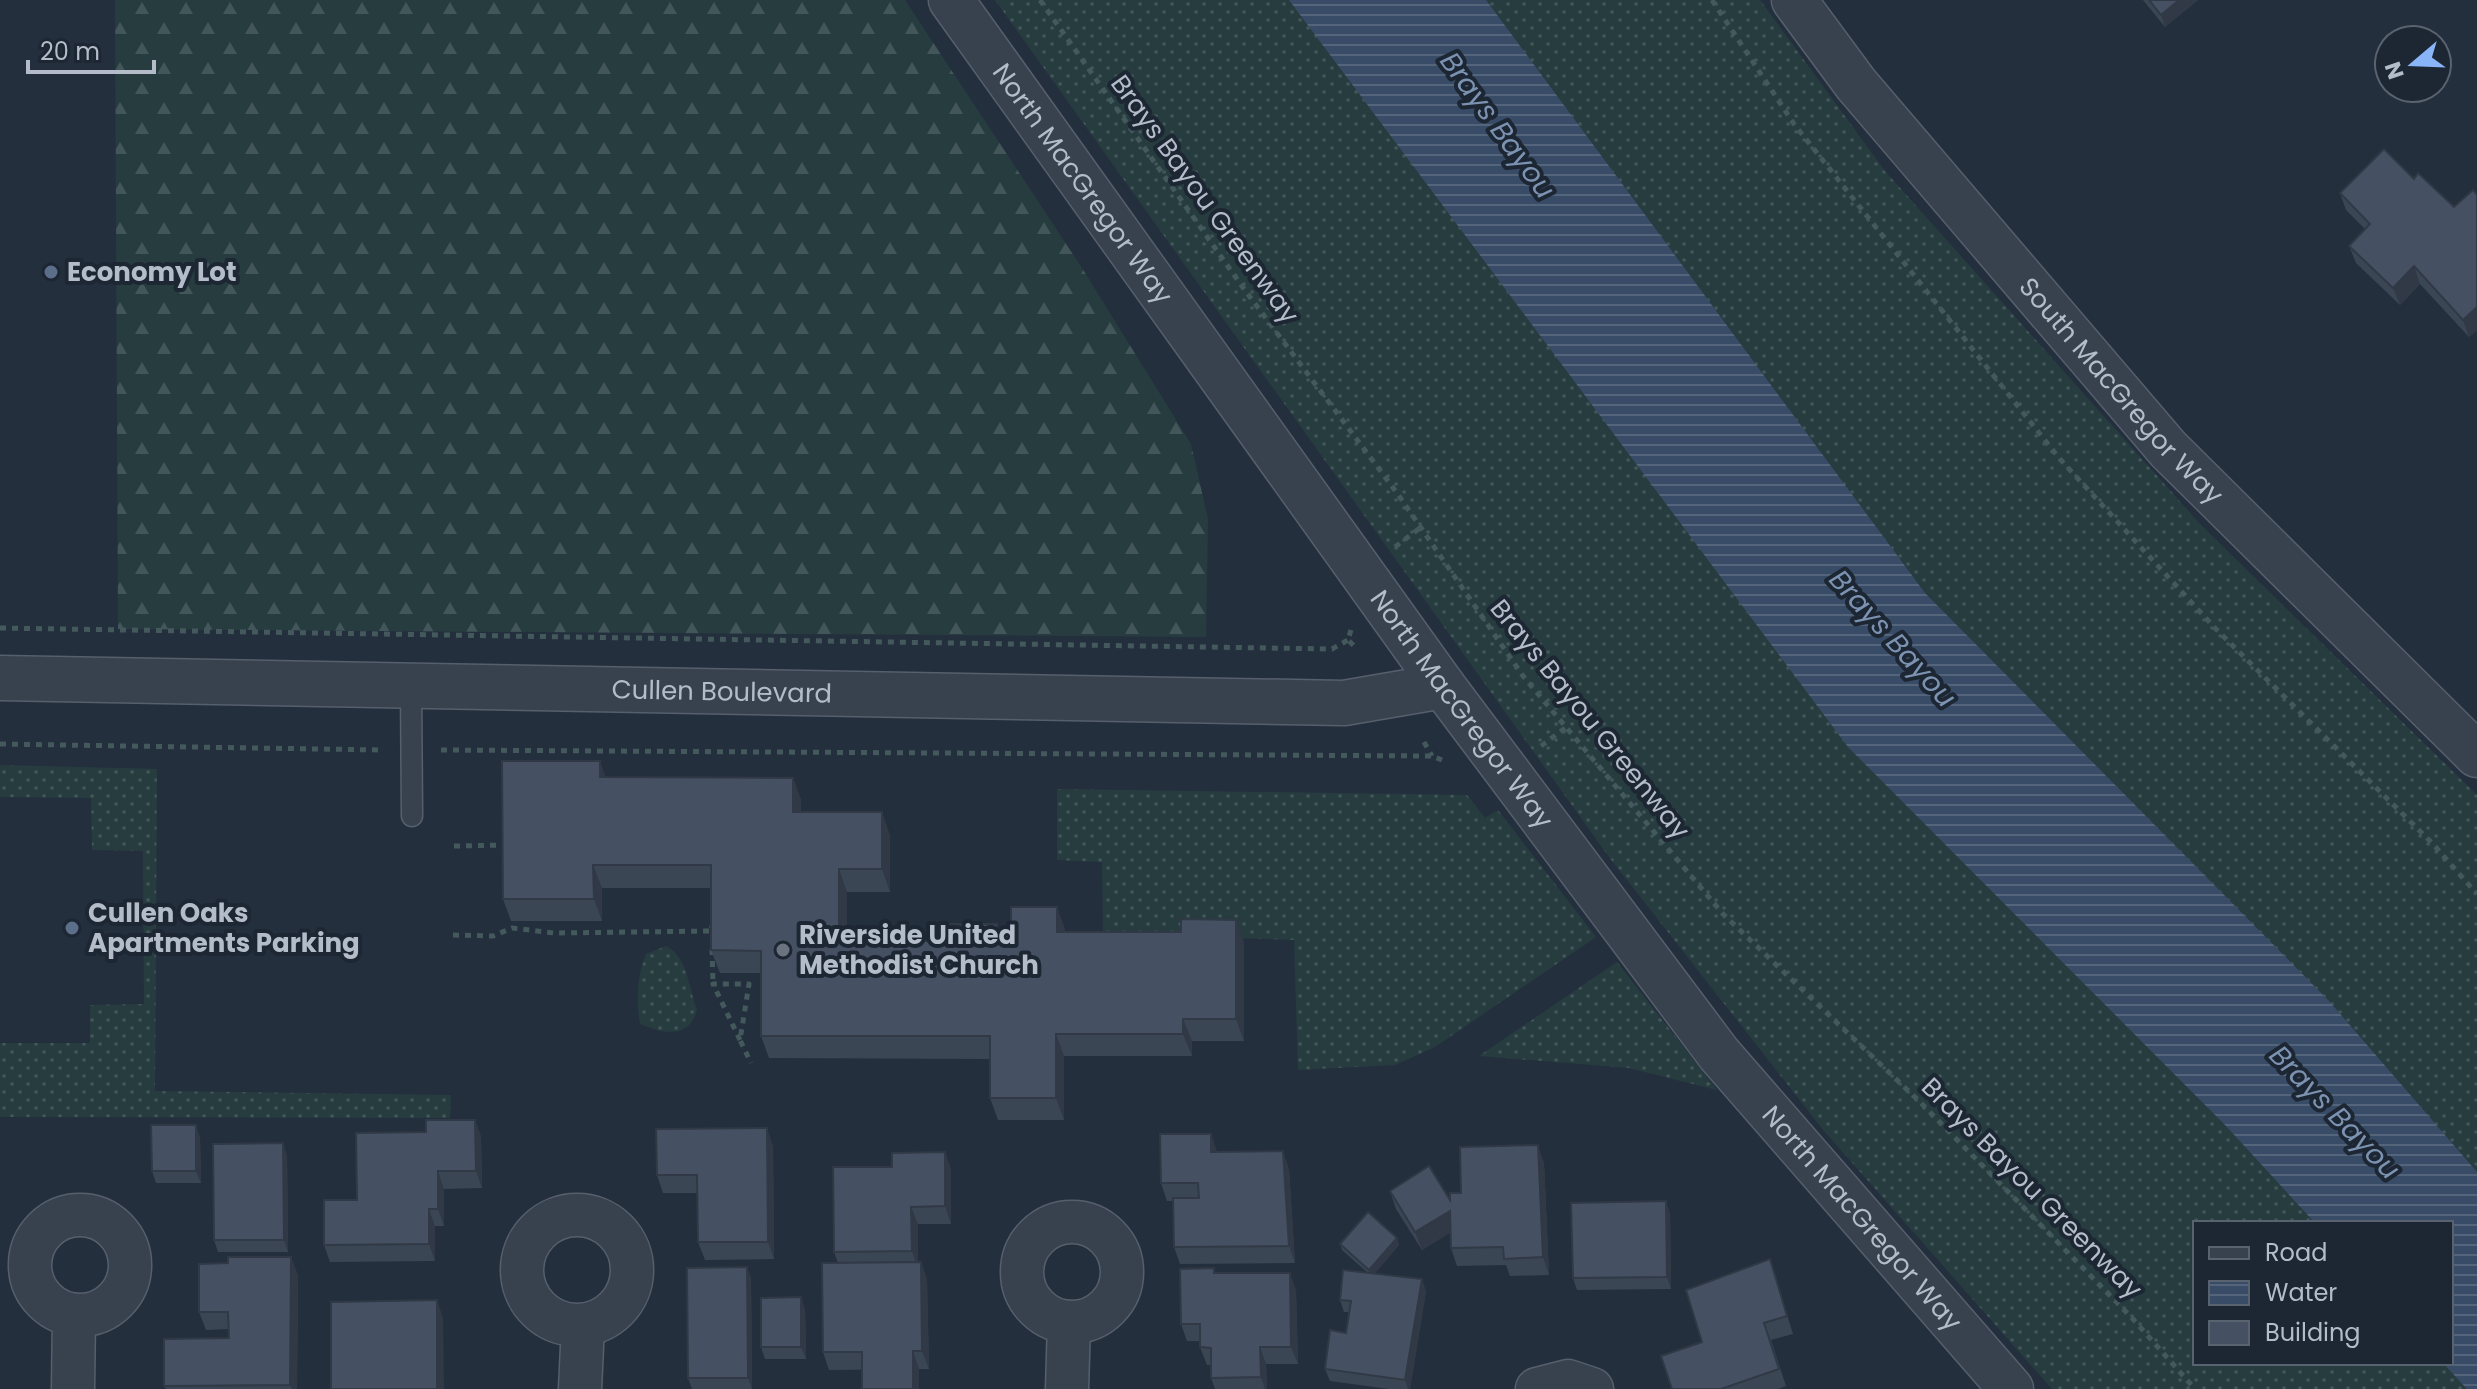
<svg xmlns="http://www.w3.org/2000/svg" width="2477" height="1389" font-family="Poppins,sans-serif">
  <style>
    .grass { fill: url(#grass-dots); fill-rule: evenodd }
    .forest { fill: url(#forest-firs) }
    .water { fill: url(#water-rules) }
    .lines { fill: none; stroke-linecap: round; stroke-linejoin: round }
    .service-casing { stroke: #565f6c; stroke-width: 23 }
    .minor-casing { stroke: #565f6c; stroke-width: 45 }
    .tertiary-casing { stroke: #565f6c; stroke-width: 47 }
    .path { stroke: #44595c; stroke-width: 5; stroke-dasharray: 6 6; stroke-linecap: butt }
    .service { stroke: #38414e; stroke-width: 20 }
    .minor { stroke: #38414e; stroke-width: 42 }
    .tertiary { stroke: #38414e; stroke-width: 44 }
    .wall { fill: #3b4654 }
    .shaded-wall { fill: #303945 }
    .building { fill: #455162; stroke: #303945; stroke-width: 2 }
    .service-dot { fill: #5c6f8a; stroke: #1d2633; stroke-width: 3 }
    .worship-dot { fill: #6b7280; stroke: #1d2633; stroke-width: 3 }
    .labels { text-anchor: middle; stroke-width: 8; stroke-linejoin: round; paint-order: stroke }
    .street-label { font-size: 26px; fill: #b4bcc9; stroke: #1d2633 }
    .poi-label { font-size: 26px; font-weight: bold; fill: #b4bcc9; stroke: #1d2633; text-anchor: start }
    .water-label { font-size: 28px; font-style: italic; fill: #7c92b1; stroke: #1d2633 }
  </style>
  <defs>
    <pattern id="grass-dots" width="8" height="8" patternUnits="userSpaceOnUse" patternTransform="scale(2)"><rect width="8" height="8" fill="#263c3f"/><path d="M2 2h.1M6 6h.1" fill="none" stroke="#435659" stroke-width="1.8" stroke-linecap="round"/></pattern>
    <pattern id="forest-firs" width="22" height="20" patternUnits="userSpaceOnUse" patternTransform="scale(2)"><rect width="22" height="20" fill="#263c3f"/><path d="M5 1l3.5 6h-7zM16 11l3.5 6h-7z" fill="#435659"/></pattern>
    <pattern id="water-rules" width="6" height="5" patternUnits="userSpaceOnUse" patternTransform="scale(2)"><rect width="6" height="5" fill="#394c67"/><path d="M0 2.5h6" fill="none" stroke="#53647b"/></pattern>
  </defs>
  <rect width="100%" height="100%" fill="#242f3e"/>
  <g class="grass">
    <path d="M 995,0 L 1760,0 L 1885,171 L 2201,525 L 2477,795 L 2477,1389 L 2052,1389 L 1824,1131 L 1609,857 ZM 2195,1223 L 2451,1223 L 2451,1363 L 2195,1363 Z"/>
    <polygon points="0,765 157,769 155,1091 451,1095 450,1118 0,1117 0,1043 90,1043 90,1005 144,1004 143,851 92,850 91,798 0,797"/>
    <polygon points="1057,789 1467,795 1485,818 1498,810 1596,937 1435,1047 1395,1065 1298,1070 1294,940 1103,933 1102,862 1057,860"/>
    <path d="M 666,946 C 688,957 689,990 697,1010 C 689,1039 663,1034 640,1024 C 636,1001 637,976 646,954 Z"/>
    <polygon points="1617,962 1717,1090 1629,1068 1479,1056"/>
  </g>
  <polygon class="forest" points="115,0 905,0 1082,268 1191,444 1208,519 1206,637 118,629"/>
  <polygon class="water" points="1289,0 1486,0 1925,593 2329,1001 2477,1172 2477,1389 2467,1389 2443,1363 2451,1363 2451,1223 2315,1223 2226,1126 1848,747"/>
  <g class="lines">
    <defs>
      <polyline id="service" points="411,686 412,816"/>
      <g id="minor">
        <circle cx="80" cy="1265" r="50"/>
        <circle cx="577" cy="1270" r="55"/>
        <circle cx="1072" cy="1272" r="50"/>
        <polyline points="73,1389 74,1315"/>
        <polyline points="580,1389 583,1325"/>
        <polyline points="1067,1389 1069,1322"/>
        <polyline points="1537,1389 1568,1381 1592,1389"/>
      </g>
      <g id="tertiary">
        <path id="s1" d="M 951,0 L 1443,686 L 1719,1054 L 2011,1389"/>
        <path id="s2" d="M 1794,0 L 1856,84 L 2168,449 L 2477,755"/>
        <path id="s3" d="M 0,678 L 1344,703 L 1443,686"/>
      </g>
    </defs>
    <use href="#service" class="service-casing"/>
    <use href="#minor" class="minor-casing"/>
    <use href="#tertiary" class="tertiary-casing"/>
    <g class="path">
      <polyline points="1040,0 1244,289 1397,493 1523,676 1723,914 1919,1101 2133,1319 2195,1389"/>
      <polyline points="1712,0 1794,124 2059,458 2214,627 2433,844 2477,894"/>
      <polyline points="1395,547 1420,528"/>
      <polyline points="0,628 1332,649 1348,640"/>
      <polyline points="1351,630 1348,640 1357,649"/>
      <polyline points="1424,742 1432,756"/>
      <polyline points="0,744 383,750"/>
      <polyline points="1541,746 1568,726"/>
      <polyline points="441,750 1432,756 1442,760"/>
      <polyline points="454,846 509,845"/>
      <polyline points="453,935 493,936 512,928 554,933 712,931 712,925"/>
      <polyline points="712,949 713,984"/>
      <polyline points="740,1040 713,984 749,984 740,1040 751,1063"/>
    </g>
    <use href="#service" class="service"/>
    <use href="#minor" class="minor"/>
    <use href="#tertiary" class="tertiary"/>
  </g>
  <g class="wall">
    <polygon points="2143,0 2198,0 2165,27"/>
    <polygon points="2414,179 2454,207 2477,195 2477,330 2469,337 2420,284 2400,305 2356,263 2349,246 2365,229 2346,210 2340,193"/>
    <polygon points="606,777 793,778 801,800 801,812 890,835 890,892 847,892 847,940 928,941 1000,933 1065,929 1065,932 1244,942 1244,1041 1192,1041 1192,1056 1064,1056 1064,1120 998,1120 990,1098 990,1059 769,1058 761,1036 761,973 720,973 711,950 711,888 602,888 602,921 511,921 503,899"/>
    <polygon points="475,1120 481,1137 482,1188 444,1189 444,1226 435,1226 435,1261 330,1262 324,1245 357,1200 426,1132"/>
    <polygon points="200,1137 201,1183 156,1183 152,1171"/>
    <polygon points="773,1146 774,1259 705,1260 698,1242 698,1193 663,1193 657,1175"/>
    <polygon points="945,1152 951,1170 951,1224 918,1224 918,1262 921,1262 927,1280 929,1369 829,1370 823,1352 838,1263 834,1252 892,1167"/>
    <polygon points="1217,1152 1289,1169 1295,1263 1180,1264 1174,1247 1173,1201 1167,1201 1161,1183"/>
    <polygon points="287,1155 288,1252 218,1252 214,1240"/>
    <polygon points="1544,1163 1549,1275 1510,1276 1506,1265 1457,1266 1451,1248 1451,1232 1422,1250 1396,1209 1390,1191 1450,1200 1461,1193"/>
    <polygon points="1670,1213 1671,1289 1577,1290 1573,1278"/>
    <polygon points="1397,1238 1399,1245 1374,1274 1426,1291 1410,1389 1389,1389 1330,1381 1325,1369 1346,1333 1349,1312 1344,1312 1340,1300 1368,1273 1342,1250 1340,1244"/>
    <polygon points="747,1267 751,1279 752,1389 692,1389 688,1378"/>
    <polygon points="1215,1273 1296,1290 1298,1364 1266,1364 1267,1389 1215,1389 1211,1378 1211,1365 1207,1365 1200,1347 1200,1341 1187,1341 1181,1324"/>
    <polygon points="298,1275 297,1389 166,1389 164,1386 229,1338 229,1329 206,1330 199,1312"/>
    <polygon points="1776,1277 1793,1334 1771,1340 1786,1386 1778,1389 1672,1389 1702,1342"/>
    <polygon points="805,1309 806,1359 765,1359 761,1347"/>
  </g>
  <g class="shaded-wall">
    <polygon points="2179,0 2198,0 2165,27 2161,15"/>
    <polygon points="2414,266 2420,284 2400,305 2393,288"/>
    <polygon points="2477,307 2477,330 2469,337 2463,320"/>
    <polygon points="600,761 608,784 600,777"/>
    <polygon points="793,778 801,800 801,834 793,812"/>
    <polygon points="882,812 890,835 890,892 882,869"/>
    <polygon points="593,865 602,888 602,921 594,899"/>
    <polygon points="839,869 847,892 847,963 839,940"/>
    <polygon points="1057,907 1065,929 1065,954 1057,932"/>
    <polygon points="1236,920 1244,942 1244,1041 1236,1019"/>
    <polygon points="1183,1019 1192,1041 1192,1056 1183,1034"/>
    <polygon points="1056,1034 1064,1056 1064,1120 1056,1098"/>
    <polygon points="475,1120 481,1137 482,1188 476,1171"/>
    <polygon points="196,1125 200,1137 201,1183 196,1171"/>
    <polygon points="767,1128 773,1146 774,1259 768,1242"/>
    <polygon points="1211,1134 1217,1151 1217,1170 1211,1152"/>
    <polygon points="283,1143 287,1155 288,1252 284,1240"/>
    <polygon points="1538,1145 1544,1163 1549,1275 1543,1257"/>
    <polygon points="1283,1151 1289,1169 1295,1263 1289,1246"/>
    <polygon points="945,1152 951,1170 951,1224 945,1206"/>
    <polygon points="438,1171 444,1189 444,1226 438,1209"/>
    <polygon points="1666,1201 1670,1213 1671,1289 1667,1277"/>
    <polygon points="911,1207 918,1224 918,1269 912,1251"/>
    <polygon points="429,1209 435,1226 435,1261 429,1244"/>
    <polygon points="1450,1211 1457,1228 1422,1250 1415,1232"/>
    <polygon points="1397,1238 1399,1245 1372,1277 1369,1270"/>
    <polygon points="291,1257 298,1275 297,1389 292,1389 290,1385"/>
    <polygon points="1770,1259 1776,1277 1793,1334 1787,1316"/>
    <polygon points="921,1262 927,1280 929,1369 922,1351"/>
    <polygon points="747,1267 751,1279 752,1389 748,1378"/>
    <polygon points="1290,1273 1296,1290 1298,1364 1291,1347"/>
    <polygon points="1422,1279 1426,1291 1410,1389 1408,1389 1405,1380"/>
    <polygon points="801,1297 805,1309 806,1359 801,1347"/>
    <polygon points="437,1300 443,1318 444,1389 437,1389"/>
    <polygon points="1260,1347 1266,1364 1267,1389 1265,1389 1261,1377"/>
    <polygon points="913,1351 919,1369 919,1389 913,1389"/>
  </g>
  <g class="building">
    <polygon points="2149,0 2179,0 2161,15"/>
    <polygon points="2384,149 2414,179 2418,173 2454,207 2473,190 2477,195 2477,307 2463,320 2414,266 2393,288 2349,246 2370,224 2340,193"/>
    <polygon points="502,761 600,761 600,777 793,778 793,812 882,812 882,869 839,869 839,940 928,941 928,924 997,924 997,933 1011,933 1011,907 1057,907 1057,932 1181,932 1181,919 1236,920 1236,1019 1183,1019 1183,1034 1056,1034 1056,1098 990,1098 990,1036 761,1036 761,951 711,950 711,865 593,865 594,899 503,899"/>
    <polygon points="426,1120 475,1120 476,1171 438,1171 438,1209 429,1209 429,1244 324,1245 324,1200 357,1200 356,1133 426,1132"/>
    <polygon points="151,1125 196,1125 196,1171 152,1171"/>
    <polygon points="767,1128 768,1242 698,1242 697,1175 657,1175 656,1129"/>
    <polygon points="1160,1134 1211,1134 1211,1152 1283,1151 1289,1246 1174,1247 1173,1198 1199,1198 1198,1183 1161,1183"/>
    <polygon points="283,1143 284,1240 214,1240 213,1144"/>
    <polygon points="1538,1145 1543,1257 1504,1259 1503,1247 1451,1248 1450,1211 1415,1232 1390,1191 1429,1166 1450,1200 1450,1193 1461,1193 1460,1147"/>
    <polygon points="945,1152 945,1206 911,1207 912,1251 834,1252 833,1167 892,1167 892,1153"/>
    <polygon points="1666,1201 1667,1277 1573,1278 1571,1203"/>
    <polygon points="1368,1212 1397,1238 1369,1270 1340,1244"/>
    <polygon points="228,1257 291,1257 290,1385 164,1386 164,1339 229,1338 228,1312 199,1312 199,1264 228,1263"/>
    <polygon points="1770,1259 1787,1316 1764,1323 1779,1369 1721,1389 1672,1389 1661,1356 1702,1342 1686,1290"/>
    <polygon points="921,1262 922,1351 913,1351 913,1389 862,1389 862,1352 823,1352 822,1263"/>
    <polygon points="747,1267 748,1378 688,1378 687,1268"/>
    <polygon points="1214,1268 1214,1273 1290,1273 1291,1347 1260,1347 1261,1377 1211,1378 1211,1348 1200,1347 1200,1324 1181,1324 1180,1269"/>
    <polygon points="1343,1270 1422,1279 1405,1380 1325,1369 1330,1330 1346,1333 1351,1301 1340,1300"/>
    <polygon points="801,1297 801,1347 761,1347 761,1298"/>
    <polygon points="437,1300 437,1389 331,1389 331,1302"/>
  </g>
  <g class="service-dot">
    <circle cx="51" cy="272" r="8"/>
    <circle cx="72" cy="928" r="8"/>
  </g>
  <circle class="worship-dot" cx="783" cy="950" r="8"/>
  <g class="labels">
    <g class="street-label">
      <text dy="9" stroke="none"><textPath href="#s1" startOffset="226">North MacGregor Way</textPath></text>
      <text transform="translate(1205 199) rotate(54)" y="9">Brays Bayou Greenway</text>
      <text dy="9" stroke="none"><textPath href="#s2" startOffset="510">South MacGregor Way</textPath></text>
      <text dy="9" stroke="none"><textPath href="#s3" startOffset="722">Cullen Boulevard</textPath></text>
      <text dy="9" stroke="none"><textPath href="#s1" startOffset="874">North MacGregor Way</textPath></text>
      <text transform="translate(1590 719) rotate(51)" y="9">Brays Bayou Greenway</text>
      <text transform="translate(2032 1188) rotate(45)" y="9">Brays Bayou Greenway</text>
      <text dy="9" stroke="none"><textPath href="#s1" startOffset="1522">North MacGregor Way</textPath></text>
    </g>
    <g class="poi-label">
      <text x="67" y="281">Economy Lot</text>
      <text x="88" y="922">Cullen Oaks<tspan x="88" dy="30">Apartments Parking</tspan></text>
      <text x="799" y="944">Riverside United<tspan x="799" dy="30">Methodist Church</tspan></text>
    </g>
    <g class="water-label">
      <text transform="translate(1498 125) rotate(54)" y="10">Brays Bayou</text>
      <text transform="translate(1893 638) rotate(48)" y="10">Brays Bayou</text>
      <text transform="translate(2335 1112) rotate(46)" y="10">Brays Bayou</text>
    </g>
  </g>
  <rect x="2193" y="1221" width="260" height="144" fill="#1d2633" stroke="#59626f" stroke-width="2"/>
  <rect x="2209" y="1247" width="40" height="12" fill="#38414e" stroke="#59626f" stroke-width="2"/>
  <text x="2265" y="1261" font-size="24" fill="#b4bcc9">Road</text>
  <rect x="2209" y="1281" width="40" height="24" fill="url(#water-rules)" stroke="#59626f" stroke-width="2"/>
  <text x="2265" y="1301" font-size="24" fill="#b4bcc9">Water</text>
  <rect x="2209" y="1321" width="40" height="24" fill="#455162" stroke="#59626f" stroke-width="2"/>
  <text x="2265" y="1341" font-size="24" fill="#b4bcc9">Building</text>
  <g transform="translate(2413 64) rotate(251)"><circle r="38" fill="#1d2633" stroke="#59626f" stroke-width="2"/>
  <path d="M0-6L14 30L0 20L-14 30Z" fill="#8ab4f8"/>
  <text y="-12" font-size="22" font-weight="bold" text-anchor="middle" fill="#b4bcc9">N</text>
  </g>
  <path d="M28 60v12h126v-12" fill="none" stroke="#b4bcc9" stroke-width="4"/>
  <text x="40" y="60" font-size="24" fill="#b4bcc9" stroke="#1d2633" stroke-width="6" paint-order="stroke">20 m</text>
</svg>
